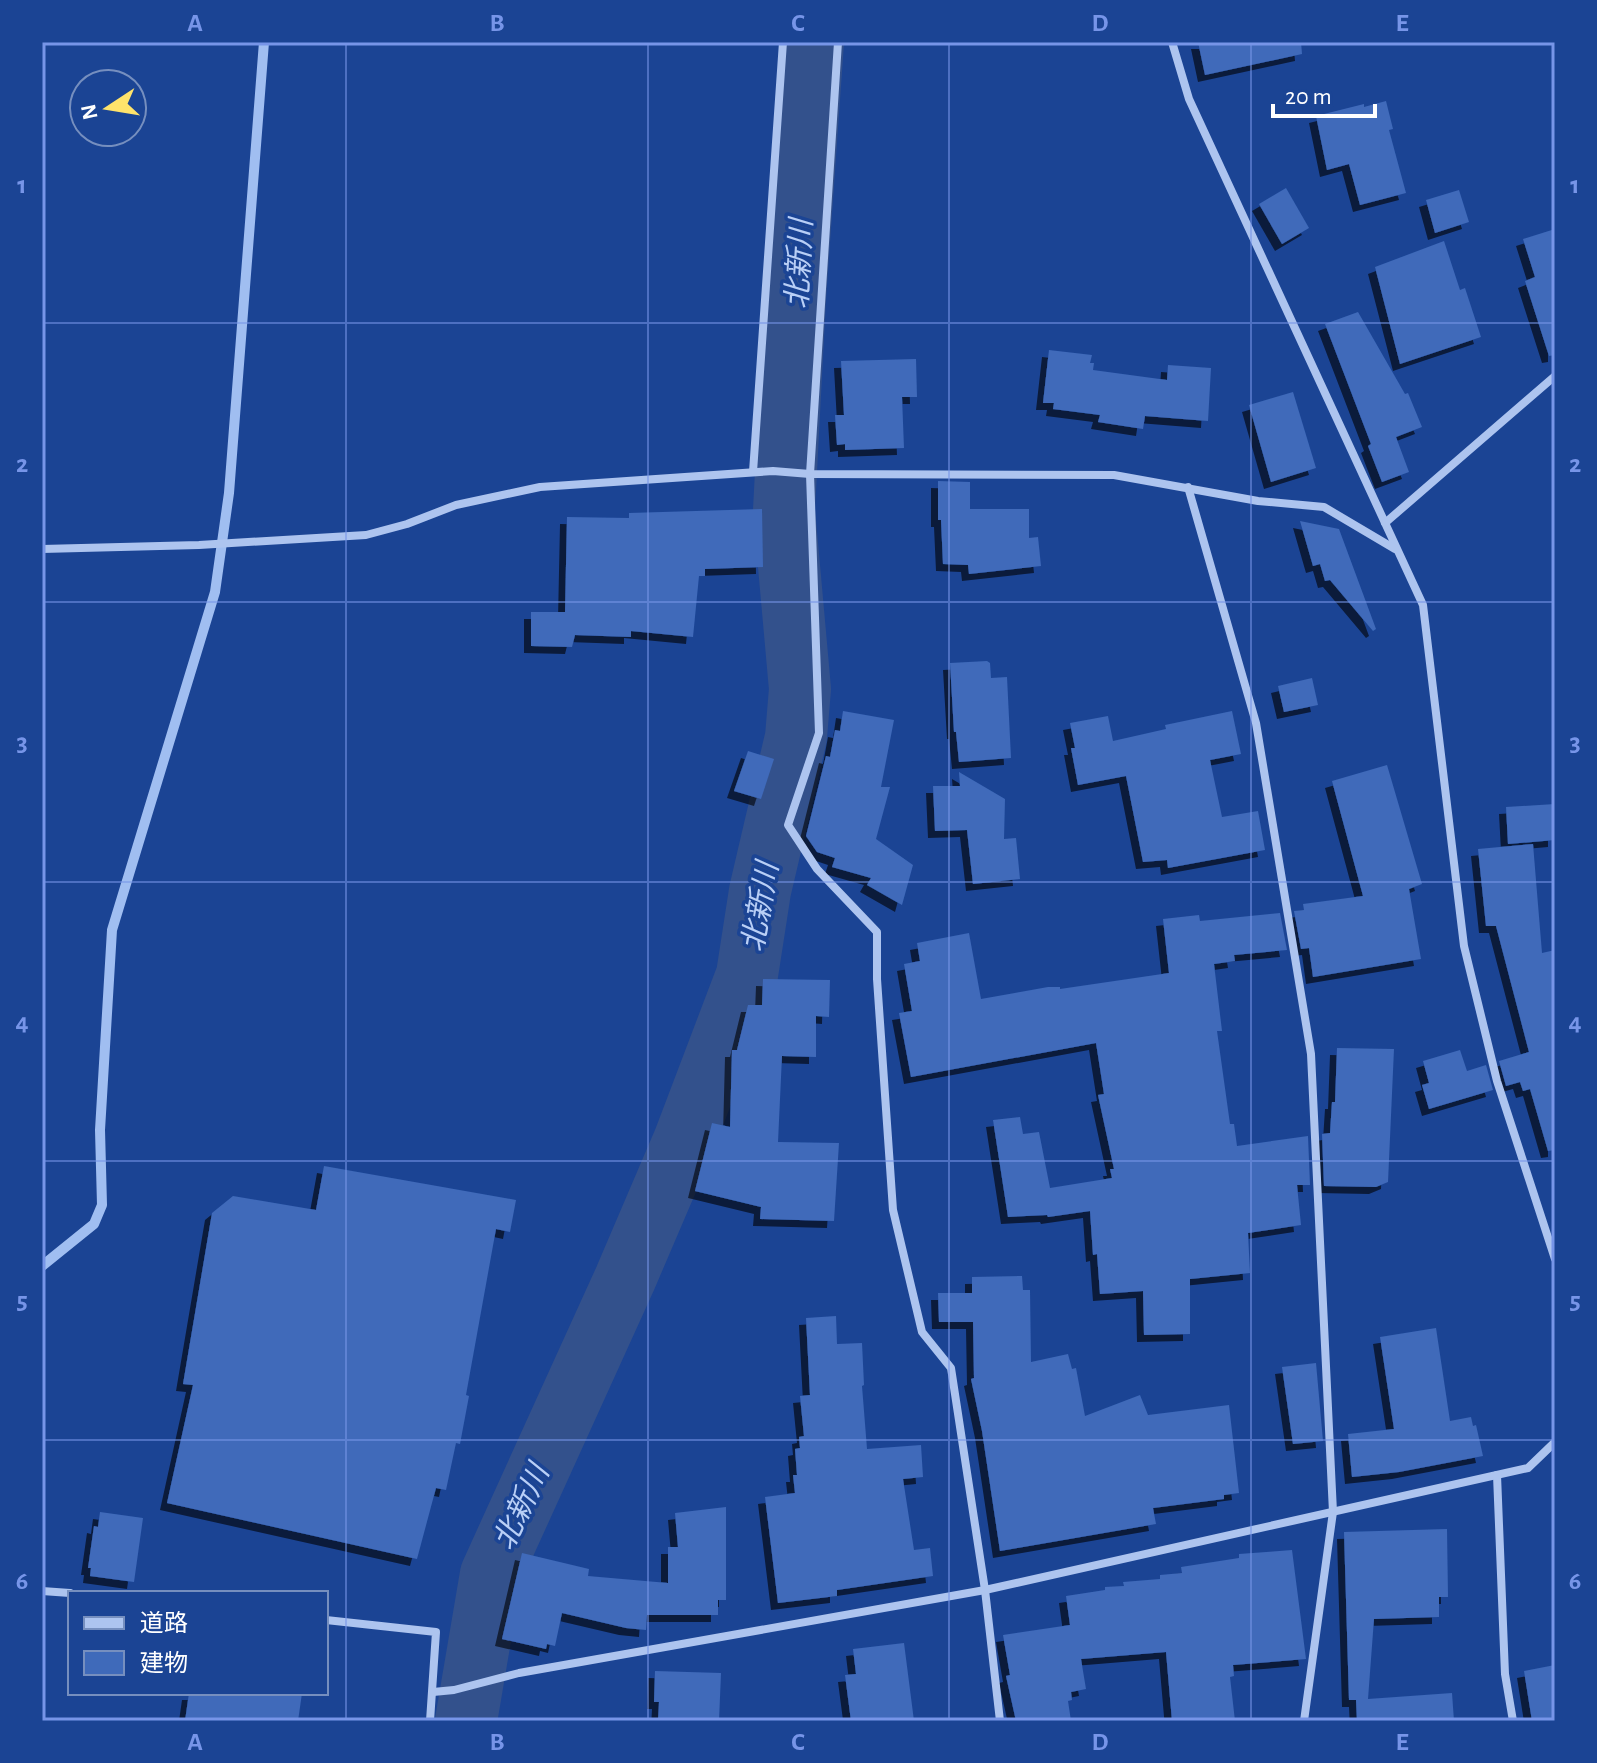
<svg xmlns="http://www.w3.org/2000/svg" width="1597" height="1763" font-family="'Alegreya Sans','Noto Sans JP',sans-serif">
  <style>
    .lines { fill: none; stroke-linecap: round; stroke-linejoin: round }
    .stream { stroke: #a0bef1; stroke-width: 10 }
    .river { stroke: #33518c; stroke-width: 62 }
    .building { fill: #3f6aba; filter: url(#shadow) }
    .street { stroke: #adc4ef; stroke-width: 8 }
    .grid { fill: none; stroke: #7795e8; stroke-width: 2; stroke-opacity: 0.55 }
    .labels { text-anchor: middle; stroke-width: 7; stroke-linejoin: round; paint-order: stroke }
    .water-label { font-size: 30px; font-style: italic; fill: #b9cff6; stroke: #1b4494 }
    .neatline { fill: none; stroke: #7795e8; stroke-width: 3 }
    .grid-label { font-size: 26px; text-anchor: middle; font-weight: bold; fill: #7795e8 }
  </style>
  <defs>
    <filter id="shadow"><feDropShadow dx="-7" dy="7" stdDeviation="0" flood-color="#0009"/></filter>
  </defs>
  <rect width="100%" height="100%" fill="#1b4494"/>
  <g class="lines">
    <polyline class="stream" points="42,1266 94,1224 102,1205 100,1130 112,930 215,592 229,493 264,42"/>
    <polyline class="river" points="466,1721 491,1574 625,1279 684,1141 747,975 760,891 796,737 800,689 784,510 795,299 813,42"/>
  </g>
  <g class="building">
    <polygon points="1198,42 1301,42 1302,54 1205,75"/>
    <polygon points="1386,101 1393,129 1389,130 1406,193 1360,205 1349,164 1327,170 1316,116 1364,104 1364,107"/>
    <polygon points="1286,188 1309,228 1282,244 1259,204"/>
    <polygon points="1459,190 1469,222 1435,233 1426,200"/>
    <polygon points="1555,229 1555,355 1549,356 1525,281 1535,277 1523,239"/>
    <polygon points="1444,241 1460,290 1465,288 1481,337 1400,364 1375,267"/>
    <polygon points="1358,312 1405,394 1408,393 1422,427 1396,437 1409,472 1382,482 1368,446 1371,444 1325,324"/>
    <polygon points="1049,350 1092,355 1090,363 1094,363 1093,370 1167,380 1168,365 1211,368 1208,421 1145,416 1143,429 1098,422 1100,415 1053,409 1054,403 1043,403"/>
    <polygon points="916,359 917,397 902,397 904,448 845,450 845,444 837,445 835,415 844,415 841,361"/>
    <polygon points="1293,392 1316,468 1271,482 1249,405"/>
    <polygon points="938,481 970,482 970,509 1029,509 1029,538 1038,537 1041,566 969,574 968,565 943,564 941,520 938,520"/>
    <polygon points="762,509 763,567 705,569 705,576 699,576 693,637 631,631 631,637 575,635 572,647 531,646 531,612 565,612 567,517 629,518 629,513"/>
    <polygon points="1300,521 1339,529 1376,629 1373,631 1330,580 1325,581 1320,564 1313,566"/>
    <polygon points="987,661 990,663 991,678 1007,677 1011,758 959,762 956,732 954,732 950,663"/>
    <polygon points="1312,678 1318,705 1284,712 1278,686"/>
    <polygon points="843,711 894,720 881,787 890,787 876,839 913,865 902,905 867,885 871,878 832,867 835,858 817,852 806,836 826,756 830,757 835,730 840,731"/>
    <polygon points="1232,711 1241,754 1210,760 1222,817 1258,811 1265,850 1168,868 1167,860 1143,862 1126,776 1078,785 1071,748 1075,748 1070,723 1108,716 1113,741 1166,729 1165,725"/>
    <polygon points="748,751 774,759 761,799 734,791"/>
    <polygon points="1387,765 1422,884 1409,889 1421,959 1313,977 1309,948 1301,949 1294,911 1304,910 1303,904 1363,896 1332,781"/>
    <polygon points="959,772 1005,799 1004,839 1016,838 1020,879 973,884 967,830 935,831 933,786 960,786"/>
    <polygon points="1555,804 1555,840 1508,844 1506,807"/>
    <polygon points="1533,844 1542,953 1555,950 1555,1150 1548,1151 1530,1089 1523,1091 1520,1082 1506,1086 1499,1061 1529,1052 1496,926 1486,926 1478,849"/>
    <polygon points="1280,913 1287,950 1234,955 1235,961 1214,964 1222,1031 1217,1031 1230,1124 1234,1124 1237,1146 1308,1136 1310,1185 1297,1185 1301,1225 1248,1233 1250,1273 1190,1279 1190,1334 1144,1335 1143,1291 1100,1294 1097,1254 1093,1255 1090,1211 1048,1217 1047,1215 1008,1217 993,1120 1020,1117 1023,1134 1039,1132 1050,1188 1112,1178 1110,1169 1114,1169 1098,1095 1104,1094 1096,1043 911,1077 899,1013 912,1011 904,964 920,961 917,943 969,933 981,999 1048,987 1060,987 1060,989 1169,973 1163,919 1199,915 1200,921"/>
    <polygon points="763,979 830,980 829,1017 816,1016 816,1057 782,1056 778,1142 839,1143 834,1221 760,1219 761,1207 695,1191 712,1123 730,1127 732,1050 737,1050 748,1005 762,1005"/>
    <polygon points="1337,1048 1394,1049 1388,1182 1376,1187 1324,1186 1322,1134 1330,1133 1332,1102 1335,1102"/>
    <polygon points="1460,1050 1467,1071 1486,1065 1493,1090 1429,1109 1422,1085 1429,1083 1423,1061"/>
    <polygon points="324,1166 516,1200 510,1232 496,1229 466,1395 469,1396 460,1444 456,1443 446,1490 436,1488 417,1559 167,1503 193,1385 183,1384 212,1213 233,1196 316,1210"/>
    <polygon points="1022,1276 1023,1290 1030,1290 1031,1362 1068,1354 1072,1369 1076,1368 1085,1416 1140,1395 1148,1415 1229,1405 1239,1493 1224,1495 1224,1499 1153,1508 1156,1524 1000,1551 982,1431 971,1379 974,1378 973,1322 939,1322 938,1293 972,1293 972,1277"/>
    <polygon points="836,1316 837,1344 862,1343 864,1385 862,1386 867,1449 921,1445 923,1477 903,1479 914,1550 930,1548 933,1576 837,1590 837,1596 778,1603 765,1497 795,1493 793,1475 797,1475 795,1449 800,1448 799,1437 804,1436 800,1396 810,1395 806,1318"/>
    <polygon points="1436,1328 1450,1421 1471,1417 1473,1426 1476,1425 1483,1456 1399,1472 1352,1477 1348,1434 1394,1429 1380,1337"/>
    <polygon points="1316,1363 1323,1441 1293,1444 1282,1367"/>
    <polygon points="726,1507 726,1600 718,1600 718,1615 647,1615 646,1630 626,1628 562,1613 555,1646 547,1644 546,1649 502,1639 522,1553 589,1569 588,1576 668,1583 668,1547 678,1547 675,1513"/>
    <polygon points="100,1512 143,1518 134,1582 90,1576 91,1568 88,1568 94,1526 98,1527"/>
    <polygon points="1447,1529 1448,1597 1439,1597 1439,1617 1374,1619 1368,1699 1452,1693 1454,1721 1357,1721 1356,1700 1349,1700 1344,1532"/>
    <polygon points="1292,1550 1306,1659 1233,1665 1234,1676 1230,1677 1235,1721 1172,1721 1166,1652 1081,1659 1086,1689 1071,1692 1072,1700 1068,1701 1071,1721 1016,1721 1006,1676 1010,1675 1003,1635 1070,1625 1066,1596 1105,1590 1105,1587 1124,1586 1123,1582 1160,1579 1160,1575 1182,1573 1181,1567 1239,1558 1239,1554"/>
    <polygon points="904,1643 914,1721 851,1721 845,1675 856,1674 853,1649"/>
    <polygon points="1555,1665 1555,1721 1532,1721 1524,1671"/>
    <polygon points="655,1671 721,1673 719,1721 658,1721 659,1702 654,1702"/>
    <polygon points="189,1693 302,1693 298,1721 185,1721"/>
  </g>
  <g class="lines">
    <g class="street">
      <polyline points="838,42 810,474 819,733 788,825 817,869 877,932 877,979 893,1210 922,1332 951,1368 985,1590 1000,1721"/>
      <polyline points="1172,42 1189,99 1423,605 1464,946 1497,1081 1555,1259"/>
      <polyline points="753,472 783,42"/>
      <polyline points="1188,487 1256,723 1311,1054 1333,1512 1304,1721"/>
      <polyline points="1385,523 1555,376"/>
      <polyline points="42,549 199,545 366,535 407,524 456,505 540,487 773,471 810,474 1114,475 1258,501 1324,507 1395,549"/>
      <polyline points="1497,1475 1505,1674 1513,1721"/>
      <polyline points="42,1591 70,1593"/>
      <polyline points="326,1620 436,1632 430,1721"/>
      <polyline points="433,1692 454,1690 519,1673 985,1590 1528,1468 1555,1442"/>
    </g>
  </g>
  <path class="grid" d="M 346,42 L 346,1721M 648,42 L 648,1721M 949,42 L 949,1721M 1251,42 L 1251,1721M 42,323 L 1555,323M 42,602 L 1555,602M 42,882 L 1555,882M 42,1161 L 1555,1161M 42,1440 L 1555,1440"/>
  <g class="labels">
    <g class="water-label">
      <text transform="translate(799 264) rotate(-87)" y="10">北新川</text>
      <text transform="translate(760 907) rotate(-80)" y="10">北新川</text>
      <text transform="translate(521 1507) rotate(-65)" y="10">北新川</text>
    </g>
  </g>
  <rect width="1597" height="1763" fill="none" stroke="#1b4494" stroke-width="88"/>
  <rect x="68" y="1591" width="260" height="104" fill="#1b4494" stroke="#768fbf" stroke-width="2"/>
  <rect x="84" y="1617" width="40" height="12" fill="#adc4ef" stroke="#768fbf" stroke-width="2"/>
  <text x="140" y="1631" font-size="24" fill="#ffffff">道路</text>
  <rect x="84" y="1651" width="40" height="24" fill="#3f6aba" stroke="#768fbf" stroke-width="2"/>
  <text x="140" y="1671" font-size="24" fill="#ffffff">建物</text>
  <g transform="translate(108 108) rotate(258)"><circle r="38" fill="#1b4494" stroke="#768fbf" stroke-width="2"/>
  <path d="M0-6L14 30L0 20L-14 30Z" fill="#ffe36b"/>
  <text y="-12" font-size="22" font-weight="bold" text-anchor="middle" fill="#ffffff">N</text>
  </g>
  <path d="M1273 104v12h102v-12" fill="none" stroke="#ffffff" stroke-width="4"/>
  <text x="1285" y="104" font-size="24" fill="#ffffff" stroke="#1b4494" stroke-width="6" paint-order="stroke">20 m</text>
  <rect x="44" y="44" width="1509" height="1675" class="neatline"/>
  <g class="grid-label">
    <text x="195" y="31">A</text>
    <text x="497" y="31">B</text>
    <text x="798" y="31">C</text>
    <text x="1100" y="31">D</text>
    <text x="1402" y="31">E</text>
    <text x="22" y="193">1</text>
    <text x="1575" y="193">1</text>
    <text x="22" y="472">2</text>
    <text x="1575" y="472">2</text>
    <text x="22" y="751">3</text>
    <text x="1575" y="751">3</text>
    <text x="22" y="1030">4</text>
    <text x="1575" y="1030">4</text>
    <text x="22" y="1309">5</text>
    <text x="1575" y="1309">5</text>
    <text x="22" y="1589">6</text>
    <text x="1575" y="1589">6</text>
    <text x="195" y="1750">A</text>
    <text x="497" y="1750">B</text>
    <text x="798" y="1750">C</text>
    <text x="1100" y="1750">D</text>
    <text x="1402" y="1750">E</text>
  </g>
</svg>
